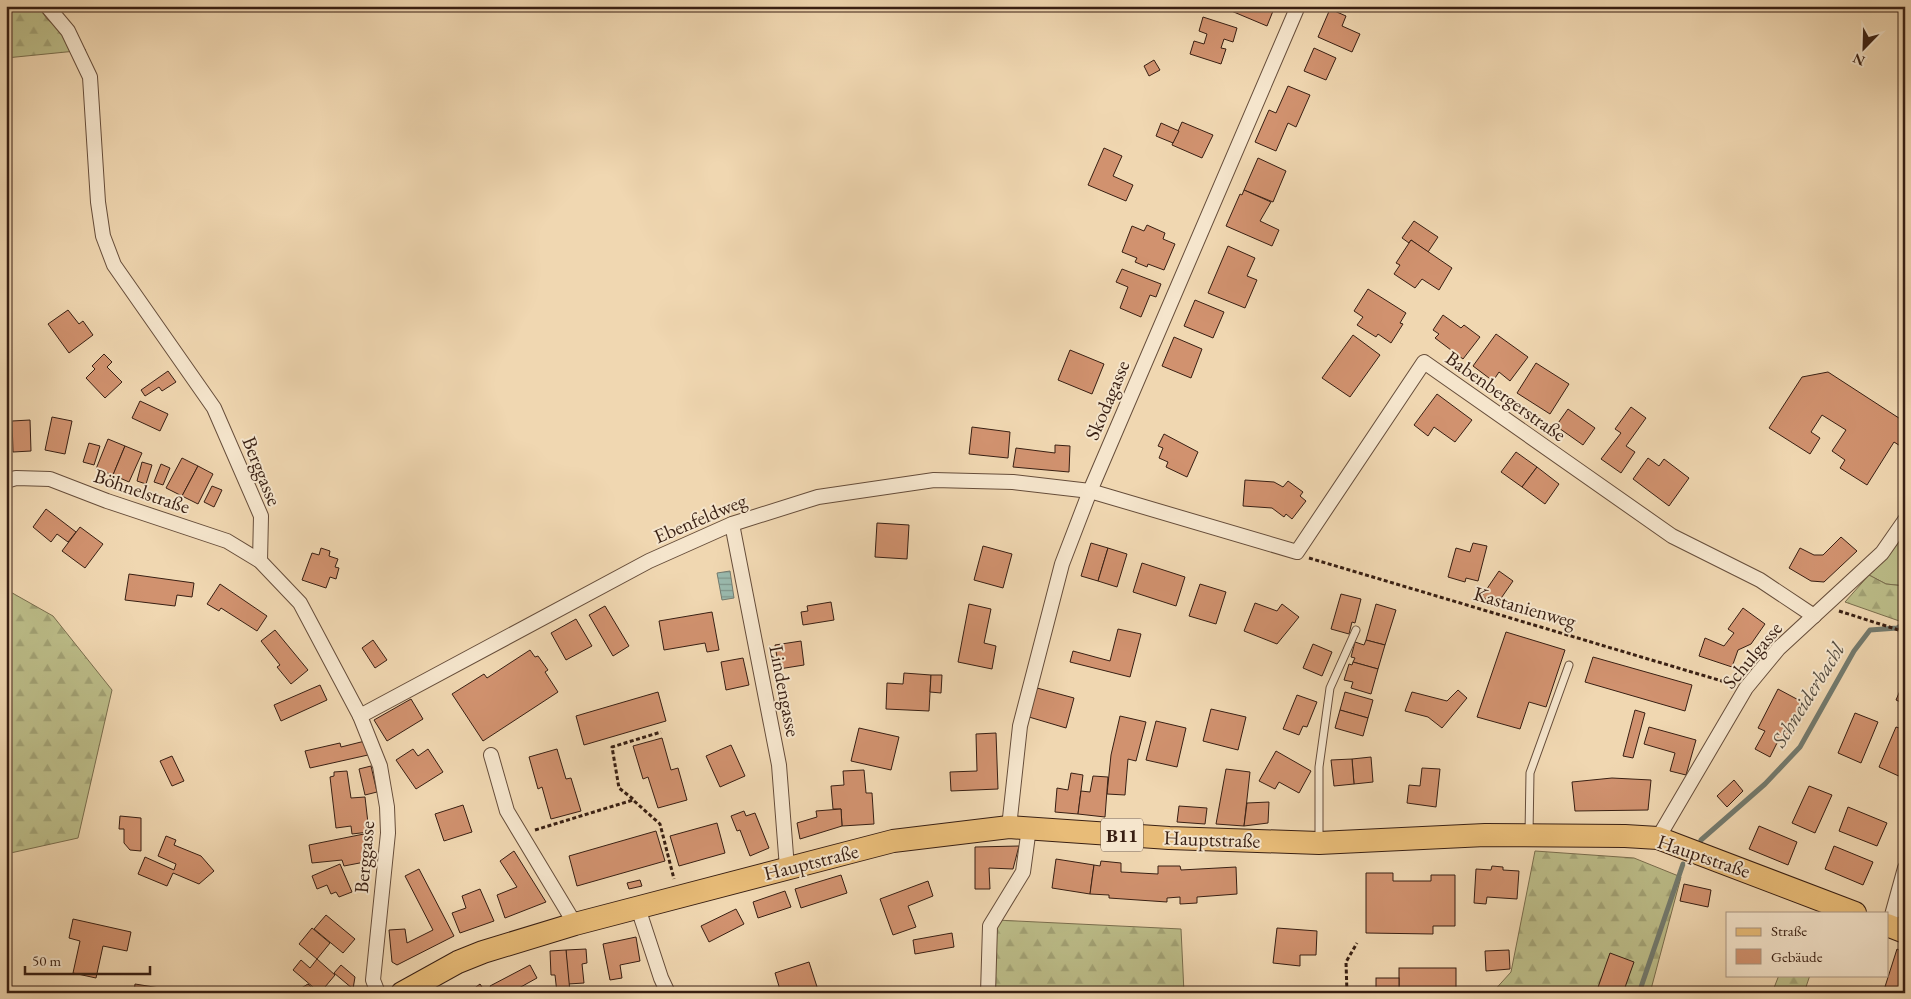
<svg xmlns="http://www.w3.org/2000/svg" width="1911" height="999" font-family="'EB Garamond',serif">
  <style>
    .grass { fill: #bcbd89; stroke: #7a6e4e }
    .forest { fill: url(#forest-firs); stroke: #7a6e4e }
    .water { fill: url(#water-rules); stroke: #737b6f }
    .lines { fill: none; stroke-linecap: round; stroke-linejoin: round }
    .stream { stroke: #737b6f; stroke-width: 5 }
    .building { fill: #d1926f; stroke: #381f13 }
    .lane-casing { stroke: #664d3a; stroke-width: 9 }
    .street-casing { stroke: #664d3a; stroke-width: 16 }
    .primary-casing { stroke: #381f13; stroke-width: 24 }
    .path { stroke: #381f13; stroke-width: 3; stroke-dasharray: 4 2.5; stroke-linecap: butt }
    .lane { stroke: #f5e5cc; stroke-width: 7 }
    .street { stroke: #f5e5cc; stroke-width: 14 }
    .primary { stroke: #e8bc78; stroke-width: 22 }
    .labels { text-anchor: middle; stroke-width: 4; stroke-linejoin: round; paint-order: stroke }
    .shield { fill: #f5e5cc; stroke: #715a4a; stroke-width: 1 }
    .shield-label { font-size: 19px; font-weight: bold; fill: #381f13 }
    .street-label { font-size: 20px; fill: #381f13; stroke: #f5e5cc }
    .water-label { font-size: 21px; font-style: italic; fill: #554d41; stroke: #f5e5cc }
  </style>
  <defs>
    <pattern id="forest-firs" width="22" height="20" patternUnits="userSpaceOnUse" patternTransform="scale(1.25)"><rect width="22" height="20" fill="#bcbd89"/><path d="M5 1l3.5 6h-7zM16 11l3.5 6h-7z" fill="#a2a275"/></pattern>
    <pattern id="water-rules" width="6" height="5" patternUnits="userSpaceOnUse" patternTransform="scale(1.25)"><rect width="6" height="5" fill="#9ab9ad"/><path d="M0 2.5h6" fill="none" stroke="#7f968c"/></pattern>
  </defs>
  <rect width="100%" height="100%" fill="#f0d7b1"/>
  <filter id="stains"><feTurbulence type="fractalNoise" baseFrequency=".004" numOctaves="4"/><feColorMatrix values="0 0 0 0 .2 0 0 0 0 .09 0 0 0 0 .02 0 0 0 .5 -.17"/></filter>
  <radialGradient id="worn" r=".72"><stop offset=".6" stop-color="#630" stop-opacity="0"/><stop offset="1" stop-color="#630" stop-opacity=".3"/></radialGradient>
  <polygon class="grass" points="1905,534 1905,586 1886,584 1869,575"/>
  <g class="forest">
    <polygon points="6,6 38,6 47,19 86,50 6,58"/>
    <polygon points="1869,575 1886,584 1905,586 1905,623 1845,602"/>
    <polygon points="7,590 53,616 112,690 78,838 6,854"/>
    <polygon points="1535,851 1634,858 1681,877 1650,993 1492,993 1511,972"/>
    <polygon points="996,920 1181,929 1184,993 995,993"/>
    <polygon points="1779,975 1810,975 1804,993 1772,993"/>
  </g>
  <polygon class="water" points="730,571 734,598 722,600 717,573"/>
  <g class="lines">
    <g class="stream">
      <polyline points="1701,840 1765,784 1800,747 1854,651 1870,630 1897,628 1905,623"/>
      <polyline points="1639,993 1683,864"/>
    </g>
  </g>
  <g class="building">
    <polygon points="1231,6 1275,6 1267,26 1229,10"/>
    <polygon points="1330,9 1346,16 1342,26 1360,34 1352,52 1318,37"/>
    <polygon points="1203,17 1237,28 1233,42 1224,39 1221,48 1226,49 1221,64 1190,54 1194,41 1204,44 1207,34 1199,31"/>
    <polygon points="1314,48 1336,58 1326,80 1304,71"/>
    <polygon points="1154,60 1160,70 1149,76 1144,66"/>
    <polygon points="1288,86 1310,95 1296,127 1288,123 1276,151 1255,142 1269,110 1276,113"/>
    <polygon points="1182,122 1213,135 1202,158 1172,145"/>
    <polygon points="1161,123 1179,131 1173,143 1156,136"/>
    <polygon points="1104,148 1122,156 1113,176 1133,185 1126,201 1088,185"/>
    <polygon points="1258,158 1286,171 1273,202 1244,190"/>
    <polygon points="1244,190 1271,202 1260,221 1279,230 1272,246 1226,226 1240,194 1242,195"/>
    <polygon points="1414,221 1438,237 1428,252 1411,240 1409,243 1402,238"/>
    <polygon points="1147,225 1165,233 1163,239 1175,244 1164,270 1148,264 1147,267 1135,262 1137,258 1122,252 1132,226 1144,231"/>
    <polygon points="1411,240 1452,268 1439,290 1422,279 1415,288 1394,274 1400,265 1396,263"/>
    <polygon points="1228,246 1255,258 1247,276 1257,280 1245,308 1208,293"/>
    <polygon points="1122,269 1161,284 1156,297 1150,295 1141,317 1120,308 1128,287 1116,282"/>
    <polygon points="1368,289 1406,313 1400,323 1403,324 1391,343 1378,334 1376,337 1357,325 1363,317 1354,311"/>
    <polygon points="1195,300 1224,312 1213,338 1184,326"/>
    <polygon points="68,310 79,324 83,321 93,335 69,353 48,324"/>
    <polygon points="1443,315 1461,328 1464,325 1480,337 1463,359 1435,338 1439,334 1433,330"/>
    <polygon points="1496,334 1528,357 1510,381 1499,372 1493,381 1473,366"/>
    <polygon points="1353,335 1380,355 1350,397 1322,378"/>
    <polygon points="1174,337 1202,349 1191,378 1162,366"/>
    <polygon points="1070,350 1104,364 1092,394 1058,380"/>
    <polygon points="104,354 112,362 107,367 122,382 105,398 86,378 95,369 92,366"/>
    <polygon points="1536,363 1569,384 1550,414 1517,393"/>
    <polygon points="168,371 176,382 162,391 159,387 145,396 141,390"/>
    <polygon points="1828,372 1905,422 1905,449 1894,442 1867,485 1840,468 1845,460 1832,451 1846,430 1822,415 1811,432 1820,438 1810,454 1769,428 1802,377"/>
    <polygon points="1437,394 1472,420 1455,442 1434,427 1428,436 1414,425"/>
    <polygon points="140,401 168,414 160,431 132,418"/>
    <polygon points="1631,407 1646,418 1626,446 1635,452 1621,473 1601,459 1621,433 1615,429"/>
    <polygon points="1568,409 1595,428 1583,445 1556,426"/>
    <polygon points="52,417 72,421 65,454 45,450"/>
    <polygon points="30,420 31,451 13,452 12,421"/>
    <polygon points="972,427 1010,432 1008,458 969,454"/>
    <polygon points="1164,434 1198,452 1187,477 1166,467 1168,462 1159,458 1163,448 1158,446"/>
    <polygon points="108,439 125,446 113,475 96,469"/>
    <polygon points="89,443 100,446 94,465 83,462"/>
    <polygon points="1055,445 1070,446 1069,472 1013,467 1016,448 1055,453"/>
    <polygon points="125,446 142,453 129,482 113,475"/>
    <polygon points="1516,452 1537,467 1522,487 1501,472"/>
    <polygon points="182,458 198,466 182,496 166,488"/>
    <polygon points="1648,458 1659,466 1664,459 1689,478 1669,506 1633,479"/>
    <polygon points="142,462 152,465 146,484 137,481"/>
    <polygon points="161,464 170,468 163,485 154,482"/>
    <polygon points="198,466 213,474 198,504 182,496"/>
    <polygon points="1537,467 1559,484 1545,504 1522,487"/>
    <polygon points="1245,480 1274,482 1283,487 1288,481 1303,492 1300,496 1306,501 1292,519 1286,514 1284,517 1272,508 1243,506"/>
    <polygon points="212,486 222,490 214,507 204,502"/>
    <polygon points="46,509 76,532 68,542 57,534 51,542 33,527"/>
    <polygon points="877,523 909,525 907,559 875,557"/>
    <polygon points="80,527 103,544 85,568 62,551"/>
    <polygon points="1841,537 1857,551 1824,582 1811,581 1789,568 1800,548 1814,555 1823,555"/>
    <polygon points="1091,543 1108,548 1098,581 1081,576"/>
    <polygon points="1473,543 1487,546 1478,581 1466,578 1465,582 1448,577 1456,548 1470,552"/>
    <polygon points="983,546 1012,554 1003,588 974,580"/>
    <polygon points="321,548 330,551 329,556 338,559 335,567 339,568 336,579 330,577 326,588 302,580 312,553 319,555"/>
    <polygon points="1108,548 1127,554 1117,587 1098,581"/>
    <polygon points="1142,563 1185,577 1176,606 1133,592"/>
    <polygon points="1499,571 1513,581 1495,607 1482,596"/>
    <polygon points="129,574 194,583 192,597 177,595 175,606 125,600"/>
    <polygon points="220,584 267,616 257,631 221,608 219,611 207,604"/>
    <polygon points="1200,584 1226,592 1216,624 1189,616"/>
    <polygon points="1341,594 1361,599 1355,623 1352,622 1349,634 1331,629"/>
    <polygon points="831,602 834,620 803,625 801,612 808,611 807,606"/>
    <polygon points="1255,603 1277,611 1282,604 1299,617 1277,644 1244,631"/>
    <polygon points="969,604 991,609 984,643 996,646 992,669 958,662"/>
    <polygon points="1376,604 1396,610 1385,645 1366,640"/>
    <polygon points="605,606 629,646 613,656 589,615"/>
    <polygon points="1743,608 1765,624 1751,644 1738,650 1732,667 1699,656 1705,638 1724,646 1734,633 1728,629"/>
    <polygon points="712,612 719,650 707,652 705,643 664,650 659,621"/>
    <polygon points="576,619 592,646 566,660 551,633"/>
    <polygon points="1118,629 1141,634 1130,677 1070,662 1073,651 1110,661"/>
    <polygon points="275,630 308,670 291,684 277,667 280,665 261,641"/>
    <polygon points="1506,632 1565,650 1546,707 1529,702 1520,729 1477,717"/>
    <polygon points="373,640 387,660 375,668 362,648"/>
    <polygon points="1366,640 1385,645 1378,669 1353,662 1355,658 1351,657 1355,642 1364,645"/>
    <polygon points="801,641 804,665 779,669 775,645"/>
    <polygon points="1313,644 1332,652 1322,676 1303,668"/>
    <polygon points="530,650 535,657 538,656 548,670 545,672 558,692 483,741 452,694 484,674 487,678"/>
    <polygon points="1593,657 1692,685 1685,711 1585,682"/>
    <polygon points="743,658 749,685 726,690 721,662"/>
    <polygon points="1353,662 1378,669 1371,694 1351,688 1353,682 1344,680 1349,664 1352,665"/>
    <polygon points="904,673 931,675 929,711 886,709 887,683 903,684"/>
    <polygon points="931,675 942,675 941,693 930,692"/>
    <polygon points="1905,679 1905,704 1896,700"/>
    <polygon points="320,685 327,700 281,721 274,705"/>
    <polygon points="1037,688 1074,698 1066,728 1029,717"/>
    <polygon points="1778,689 1806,704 1785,742 1779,739 1770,757 1755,749 1765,731 1758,728"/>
    <polygon points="1458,690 1467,698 1442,728 1428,717 1405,711 1412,692 1447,701"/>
    <polygon points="658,692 666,721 584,745 576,716"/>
    <polygon points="1345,692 1373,700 1368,718 1340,710"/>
    <polygon points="1297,695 1317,702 1307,727 1303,726 1299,735 1283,729"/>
    <polygon points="411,699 423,719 387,741 374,720"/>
    <polygon points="1211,709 1246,717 1238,750 1203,741"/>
    <polygon points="1340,710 1368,718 1363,736 1335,728"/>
    <polygon points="1635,710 1645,713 1633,758 1623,756"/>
    <polygon points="1855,713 1878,722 1861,763 1838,753"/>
    <polygon points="1120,716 1146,722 1136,761 1128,759 1125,795 1107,794 1111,755"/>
    <polygon points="1156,721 1186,728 1177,767 1146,760"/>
    <polygon points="1649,727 1696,740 1686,775 1670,771 1675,753 1644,744"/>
    <polygon points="1896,727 1905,730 1903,778 1879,767"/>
    <polygon points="859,728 899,737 891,770 851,761"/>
    <polygon points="996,733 998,789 951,791 950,772 977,771 976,734"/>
    <polygon points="662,738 671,770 678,768 687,800 658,808 648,777 643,779 633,746"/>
    <polygon points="365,741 368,755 310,768 305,751 340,743 341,747"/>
    <polygon points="731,745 745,776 720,787 706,756"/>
    <polygon points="413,749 418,756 428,749 443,772 416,789 396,760"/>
    <polygon points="557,749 566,779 571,778 581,811 551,819 542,787 538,789 529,757"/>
    <polygon points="1276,751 1311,771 1299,793 1279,782 1275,789 1259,781"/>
    <polygon points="172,756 184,781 172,786 160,761"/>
    <polygon points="1371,757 1373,782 1354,784 1352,759"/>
    <polygon points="1352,759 1354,784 1334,786 1331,760"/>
    <polygon points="371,766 377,792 365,795 359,769"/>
    <polygon points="1422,768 1440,769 1436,807 1407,803 1409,785 1420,786"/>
    <polygon points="1226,769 1250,772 1244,826 1216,824"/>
    <polygon points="864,770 866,793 872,793 874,824 842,826 841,809 833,809 831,786 844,785 843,771"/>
    <polygon points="347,771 351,798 365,797 369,832 352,834 351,826 336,828 330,777 334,776 334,772"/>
    <polygon points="1071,773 1083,775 1078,814 1055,812 1057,788 1068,790"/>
    <polygon points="1093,776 1108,777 1105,817 1078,814 1081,791 1090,792"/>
    <polygon points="1612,778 1651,780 1648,810 1575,811 1572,782"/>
    <polygon points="1734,780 1743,791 1727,807 1717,796"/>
    <polygon points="1809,786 1832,795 1815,833 1792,823"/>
    <polygon points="1269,802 1268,823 1244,826 1247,803"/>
    <polygon points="463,805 472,832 444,841 435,814"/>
    <polygon points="1179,806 1207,808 1205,824 1177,822"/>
    <polygon points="1848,807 1887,823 1877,846 1839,831"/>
    <polygon points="841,809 842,826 800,839 797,823 817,817 816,811"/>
    <polygon points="744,811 746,816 755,813 769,848 750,856 740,830 737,831 731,816"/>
    <polygon points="120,816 141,818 141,851 130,850 124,843 124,829 119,829"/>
    <polygon points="717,823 725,853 679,866 670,836"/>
    <polygon points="1759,826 1797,842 1788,865 1749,849"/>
    <polygon points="656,831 665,861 577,886 569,856"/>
    <polygon points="364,834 370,861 344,866 342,860 312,863 309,845"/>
    <polygon points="166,836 176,840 174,845 201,856 214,871 199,884 173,873 167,886 138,874 145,857 174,870 176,864 158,856"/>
    <polygon points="1019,846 1013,869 989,868 990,889 975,889 975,847"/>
    <polygon points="1834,846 1873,862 1863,885 1825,869"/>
    <polygon points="514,851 546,902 505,918 497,895 517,887 500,861"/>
    <polygon points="1056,859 1094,865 1090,894 1052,888"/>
    <polygon points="1101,861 1121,863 1121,872 1158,874 1158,866 1180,866 1181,870 1236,867 1237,894 1197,897 1197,903 1180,904 1180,897 1167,898 1167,902 1109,898 1109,895 1090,894 1094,865 1100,866"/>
    <polygon points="340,864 352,892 339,897 336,892 331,894 327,885 317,889 312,876"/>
    <polygon points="1492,866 1503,867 1503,870 1519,871 1517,899 1487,897 1486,904 1474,903 1476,869 1491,870"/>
    <polygon points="419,869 454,936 397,965 392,962 389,930 405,929 407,943 433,930 405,876"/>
    <polygon points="1366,873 1393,873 1393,881 1431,881 1431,875 1455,875 1455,926 1433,926 1433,934 1366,933"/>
    <polygon points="841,875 847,893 801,908 795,889"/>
    <polygon points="640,880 642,886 629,889 627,883"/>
    <polygon points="928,881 933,896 908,906 916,927 893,935 880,899"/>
    <polygon points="1684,884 1711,890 1708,907 1680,901"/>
    <polygon points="480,889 494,921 460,933 452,913 466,908 462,896"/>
    <polygon points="785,891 791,907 758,918 753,902"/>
    <polygon points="736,909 744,924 709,942 701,926"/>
    <polygon points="326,915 355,939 343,953 314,929"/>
    <polygon points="73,919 131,932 127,951 103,946 96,978 73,973 80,941 69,938"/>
    <polygon points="312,928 330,943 317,959 299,944"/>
    <polygon points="1277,928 1317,931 1316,955 1300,955 1300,966 1273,963"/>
    <polygon points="952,933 954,947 915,954 913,940"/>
    <polygon points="636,937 640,961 620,965 622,978 610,980 603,944"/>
    <polygon points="586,949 587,963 582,964 584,983 568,984 566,950"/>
    <polygon points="1897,949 1905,953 1905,993 1883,993"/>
    <polygon points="566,950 570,992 557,993 555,975 551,975 550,951"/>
    <polygon points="1509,950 1510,969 1486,971 1485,951"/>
    <polygon points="1610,953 1634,962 1623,993 1596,993"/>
    <polygon points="317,959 335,975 320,993 293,970 301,960 310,968"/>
    <polygon points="809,962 819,993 781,993 775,973"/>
    <polygon points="341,965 355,977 353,989 334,973"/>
    <polygon points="530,965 537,978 510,993 494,993 490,986"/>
    <rect x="1399" y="968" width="57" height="25"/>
    <rect x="1376" y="978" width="23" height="15"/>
    <polygon points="135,984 166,989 166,993 134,993"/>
    <polygon points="308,984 318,993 293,993"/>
    <polygon points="480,984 486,993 468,993"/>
  </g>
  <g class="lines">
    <defs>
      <g id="lane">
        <polyline points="1529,834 1530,773 1569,665"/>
        <polyline points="1319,840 1319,767 1330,688 1356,630"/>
      </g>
      <g id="street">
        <polyline points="47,6 68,31 90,77 98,202 103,236 114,265 214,408 261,516 260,561"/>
        <polyline points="6,481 16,478 50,479 107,501 227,541 260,561 300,603 360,716 380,766 387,807 388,833 373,980 378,993"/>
        <polyline points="732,524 779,765 787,868"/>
        <polyline points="360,716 649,561 732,524 818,497 934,480 1013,482 1090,491 1297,552 1424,362 1672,536 1760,580 1814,616"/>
        <polyline points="491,755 507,811 575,924"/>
        <polyline points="1009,827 1020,726 1062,564 1090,491 1298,6"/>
        <polyline points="1658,838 1746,688 1779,648 1882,553 1905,520"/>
        <polyline points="638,908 661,978 668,993"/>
        <polyline points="1889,926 1905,868"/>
        <polyline points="988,993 990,926 1023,872 1029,828"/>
      </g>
      <g id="primary">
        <polyline points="1887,925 1905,932"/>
        <polyline points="402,993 458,962 483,952 575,924 893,841 1009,827 1169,838 1319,843 1485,835 1625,836 1658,838 1855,913"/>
      </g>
    </defs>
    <use href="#lane" class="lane-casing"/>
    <use href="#street" class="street-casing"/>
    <use href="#primary" class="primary-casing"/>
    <g class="path">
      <polyline points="1309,558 1732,684"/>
      <polyline points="1839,611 1905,632"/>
      <polyline points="633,799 619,788 612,747 661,732"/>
      <polyline points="535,830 633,800 660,824 674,879"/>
      <polyline points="1347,993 1346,962 1357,943"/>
    </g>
    <use href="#lane" class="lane"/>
    <use href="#street" class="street"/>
    <use href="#primary" class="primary"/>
  </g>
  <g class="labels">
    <rect class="shield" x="1101" y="818.5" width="42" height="33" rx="4"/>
    <g class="shield-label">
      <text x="1122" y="842">B11</text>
    </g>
    <g class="street-label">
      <text transform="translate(1506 396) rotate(35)" y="7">Babenbergerstraße</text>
      <text transform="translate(1107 400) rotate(-67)" y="7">Skodagasse</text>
      <text transform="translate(262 471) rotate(68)" y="7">Berggasse</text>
      <text transform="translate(142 491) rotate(19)" y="7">Böhnelstraße</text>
      <text transform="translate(700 518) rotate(-23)" y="7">Ebenfeldweg</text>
      <text transform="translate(1525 607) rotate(16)" y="7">Kastanienweg</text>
      <text transform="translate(1752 655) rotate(-50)" y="7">Schulgasse</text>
      <text transform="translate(785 691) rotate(79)" y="7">Lindengasse</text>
      <text transform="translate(1212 839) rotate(2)" y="7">Hauptstraße</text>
      <text transform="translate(1704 856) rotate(19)" y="7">Hauptstraße</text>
      <text transform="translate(364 857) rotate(-85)" y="7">Berggasse</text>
      <text transform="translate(811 862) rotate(-14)" y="7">Hauptstraße</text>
    </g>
    <g class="water-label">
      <text transform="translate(1808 695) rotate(-58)" y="7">Schneiderbachl</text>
    </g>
  </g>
  <rect width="1911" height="999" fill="none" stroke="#f0d7b1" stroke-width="25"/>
  <rect x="8" y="8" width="1896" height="984" fill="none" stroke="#381f13" stroke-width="2.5"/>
  <rect x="12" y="12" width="1886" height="974" fill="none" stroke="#381f13"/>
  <rect x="1726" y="912" width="162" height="65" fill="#f5e5cc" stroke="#a99682"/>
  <rect x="1736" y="928" width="25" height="8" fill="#e8bc78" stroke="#a99682"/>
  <text x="1771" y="936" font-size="15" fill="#381f13">Straße</text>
  <rect x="1736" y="949" width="25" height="15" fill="#d1926f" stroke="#a99682"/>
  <text x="1771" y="962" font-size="15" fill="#381f13">Gebäude</text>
  <g transform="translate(1864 48) rotate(203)" stroke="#f5e5cc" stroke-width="4" paint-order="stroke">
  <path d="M0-4L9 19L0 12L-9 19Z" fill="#381f13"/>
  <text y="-8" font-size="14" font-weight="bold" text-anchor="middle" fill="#381f13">N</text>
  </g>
  <path d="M25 966v8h125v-8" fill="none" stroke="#381f13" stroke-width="2.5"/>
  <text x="32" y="966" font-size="15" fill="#381f13" stroke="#f5e5cc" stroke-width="4" paint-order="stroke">50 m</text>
  <rect width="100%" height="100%" filter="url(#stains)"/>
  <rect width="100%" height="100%" fill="url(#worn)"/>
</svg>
